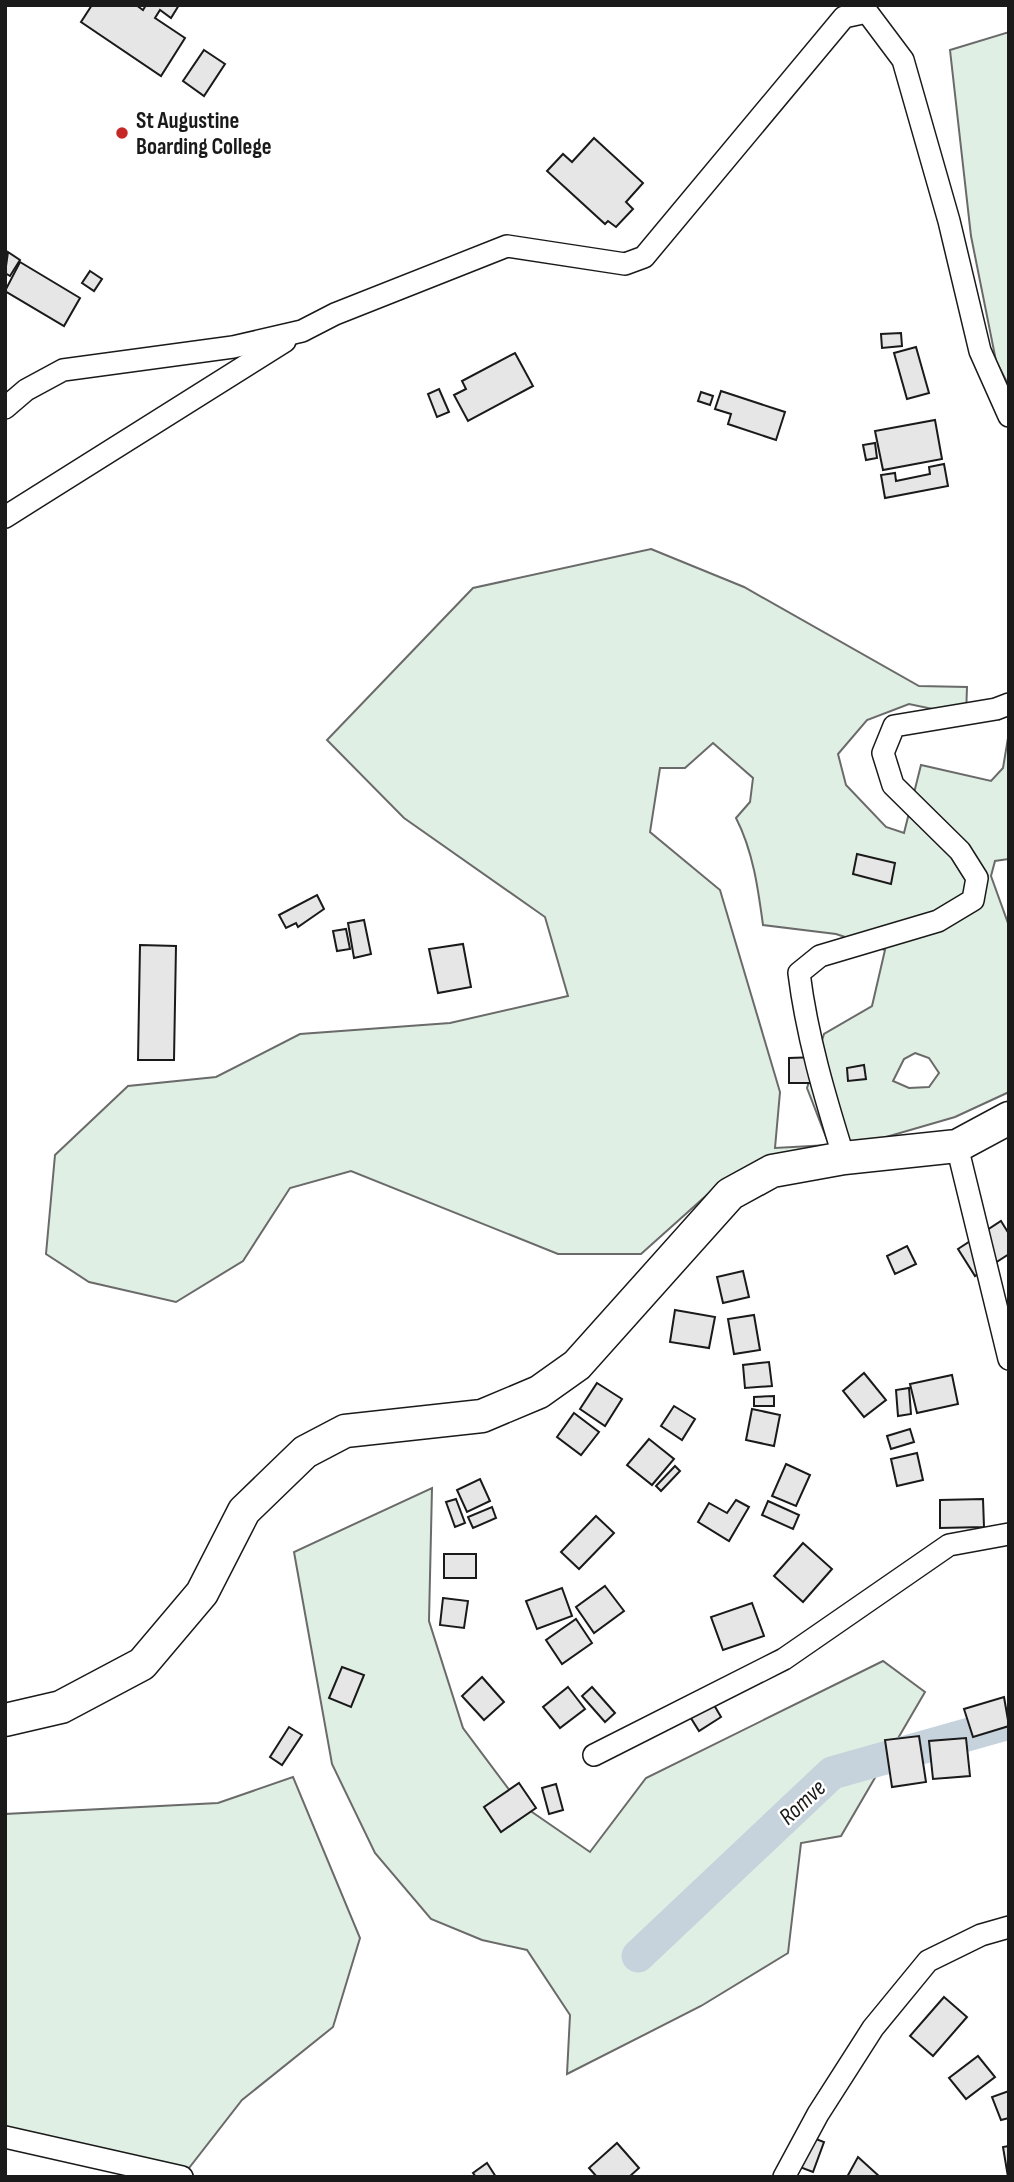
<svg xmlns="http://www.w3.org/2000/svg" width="1014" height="2182" font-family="'Sofia Sans Condensed',sans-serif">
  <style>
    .green { fill: #e0efe3; stroke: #6a6a6a; stroke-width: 2; fill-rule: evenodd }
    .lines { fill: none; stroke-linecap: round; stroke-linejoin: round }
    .river { stroke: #c6d2dc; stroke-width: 33 }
    .building { fill: #e6e6e6; stroke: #1a1a1a; stroke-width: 2 }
    .minor-casing { stroke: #1a1a1a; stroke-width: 24 }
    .highway-casing { stroke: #1a1a1a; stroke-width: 35 }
    .minor { stroke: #fff; stroke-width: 21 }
    .highway { stroke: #fff; stroke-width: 32 }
    .poi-dot { fill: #c62828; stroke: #fff; stroke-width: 2.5 }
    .labels { text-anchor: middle; stroke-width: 5; stroke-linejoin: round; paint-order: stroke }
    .poi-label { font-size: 23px; font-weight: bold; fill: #1a1a1a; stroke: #fff; text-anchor: start }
    .water-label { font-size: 24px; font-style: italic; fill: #1a1a1a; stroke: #fff }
  </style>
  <rect width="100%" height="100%" fill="#fff"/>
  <g class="green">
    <polygon points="1009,32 1009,386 996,361 971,236 950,50"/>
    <path d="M 651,549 L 744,587 L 919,686 L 967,687 L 966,716 L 909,704 L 867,720 L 838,754 L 846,785 L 886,827 L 904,833 L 921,765 L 991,781 L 1003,768 L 1009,732 L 1009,859 L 995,861 L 991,876 L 1009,926 L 1009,1092 L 955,1117 L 717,1186 L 641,1254 L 558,1254 L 351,1171 L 290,1188 L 243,1261 L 176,1302 L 89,1282 L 46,1254 L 55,1155 L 128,1086 L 216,1077 L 300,1034 L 450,1023 L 568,996 L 545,917 L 404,818 L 327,740 L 473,588 ZM 713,743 L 753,778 L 750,802 L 736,818 C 753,851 758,888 763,925 L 836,934 L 885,950 L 872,1006 L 824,1034 L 807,1088 L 829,1145 L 775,1148 L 780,1092 L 720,890 L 650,832 L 660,768 L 685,768 ZM 915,1053 L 929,1058 L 939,1073 L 929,1087 L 909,1088 L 893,1081 L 904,1059 Z"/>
    <polygon points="432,1488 429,1621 463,1728 519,1803 590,1852 646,1778 883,1661 925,1692 841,1836 801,1843 788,1953 701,2006 567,2074 570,2015 527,1950 482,1940 431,1919 375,1853 332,1764 294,1552"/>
    <polygon points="293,1777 360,1938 333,2027 242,2100 182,2177 134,2177 5,2146 5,1814 218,1803"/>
  </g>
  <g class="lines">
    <polyline class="river" points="638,1956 832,1773 1009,1723"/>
  </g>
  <g class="building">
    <polygon points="92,5 136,5 143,10 146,5 179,5 171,18 160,10 155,18 185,38 161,76 81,22"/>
    <polygon points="204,50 225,64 204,96 183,81"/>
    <polygon points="594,138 643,183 626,202 633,209 616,227 608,221 605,224 547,171 563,154 572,162"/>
    <polygon points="8,252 20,260 10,276 5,273"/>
    <polygon points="20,262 80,298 64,326 5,291"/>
    <polygon points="90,271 102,279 94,291 82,283"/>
    <polygon points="901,333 902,346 882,348 881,334"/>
    <polygon points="916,347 929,393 907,399 894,353"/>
    <polygon points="515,353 533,386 468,421 454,395 466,389 462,381"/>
    <polygon points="439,389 449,412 437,417 428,394"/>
    <polygon points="721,391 785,412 776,440 728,424 731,414 715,409"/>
    <polygon points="701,392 713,396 710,405 698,401"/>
    <polygon points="935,420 942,459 883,470 875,431"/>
    <polygon points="875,443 877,458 866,460 863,445"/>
    <polygon points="944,464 948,486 885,498 881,475 895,473 896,481 930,474 929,467"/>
    <polygon points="857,854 895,863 891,884 853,874"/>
    <polygon points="317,895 324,909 298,927 296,923 286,928 279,915"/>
    <polygon points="364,920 371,954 354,958 348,923"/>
    <polygon points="346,929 350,949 337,951 333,931"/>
    <polygon points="463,944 471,987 438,993 429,949"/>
    <polygon points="140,945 176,946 174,1060 138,1060"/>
    <polygon points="818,1057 819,1083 789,1083 789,1058"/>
    <polygon points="864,1065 866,1079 848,1081 847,1068"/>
    <polygon points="1001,1221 1009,1234 1009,1254 975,1276 958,1249"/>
    <polygon points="907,1246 916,1264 895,1274 887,1256"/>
    <polygon points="743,1271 749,1297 723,1303 717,1277"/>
    <polygon points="675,1310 715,1317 709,1348 670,1342"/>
    <polygon points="754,1315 760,1350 734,1354 728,1319"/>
    <polygon points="769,1362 772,1386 745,1388 743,1365"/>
    <polygon points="864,1373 886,1400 864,1417 843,1391"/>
    <polygon points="952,1375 958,1404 917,1413 910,1384"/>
    <polygon points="597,1383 622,1399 605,1426 580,1409"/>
    <polygon points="909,1388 911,1414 898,1416 896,1390"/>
    <polygon points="774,1396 774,1406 754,1406 754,1397"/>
    <polygon points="674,1406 695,1419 682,1440 661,1426"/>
    <polygon points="752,1409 780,1415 774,1446 746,1440"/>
    <polygon points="574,1413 599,1432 581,1455 557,1437"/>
    <polygon points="910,1429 914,1442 891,1449 887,1436"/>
    <polygon points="649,1439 674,1459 652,1485 627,1465"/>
    <polygon points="917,1453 923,1480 897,1486 891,1459"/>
    <polygon points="786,1464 810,1475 796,1506 772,1496"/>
    <polygon points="675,1466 680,1471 661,1491 656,1486"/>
    <polygon points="480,1479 490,1501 467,1512 457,1490"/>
    <polygon points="456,1499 465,1523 455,1527 446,1502"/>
    <polygon points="983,1499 984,1527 940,1528 940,1500"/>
    <polygon points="736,1500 749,1507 729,1541 698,1522 709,1503 727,1513"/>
    <polygon points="768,1501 799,1515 793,1529 762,1515"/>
    <polygon points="492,1507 496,1518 473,1528 468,1517"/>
    <polygon points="596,1516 614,1533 579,1569 561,1552"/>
    <polygon points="803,1543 832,1569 803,1602 774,1576"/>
    <rect x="444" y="1554" width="32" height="24"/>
    <polygon points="605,1586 624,1611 594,1633 576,1607"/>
    <polygon points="562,1588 572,1616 537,1629 526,1601"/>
    <polygon points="443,1598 468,1601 464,1628 440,1625"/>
    <polygon points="752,1603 764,1636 723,1650 711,1617"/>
    <polygon points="576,1619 592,1643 562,1664 546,1640"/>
    <polygon points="342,1667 364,1675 351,1707 329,1698"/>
    <polygon points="482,1677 504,1702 484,1720 462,1696"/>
    <polygon points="568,1687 585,1709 560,1728 543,1707"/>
    <polygon points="592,1687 615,1713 605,1722 582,1696"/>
    <polygon points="707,1693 721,1717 699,1731 684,1707"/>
    <polygon points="1004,1697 1009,1726 973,1737 964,1709"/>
    <polygon points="289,1727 302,1735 282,1765 270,1757"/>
    <polygon points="919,1736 926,1782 892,1787 885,1740"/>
    <polygon points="966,1738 970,1776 933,1779 929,1741"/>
    <polygon points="519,1783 536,1808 501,1832 484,1807"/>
    <polygon points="556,1784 563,1810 549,1814 542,1788"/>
    <polygon points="944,1997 967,2017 933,2056 910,2036"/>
    <polygon points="978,2056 995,2077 966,2099 949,2078"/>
    <polygon points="1009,2091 1009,2118 1001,2120 992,2097"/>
    <polygon points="808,2136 824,2142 813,2172 797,2166"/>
    <polygon points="617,2143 639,2168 629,2177 597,2177 589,2168"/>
    <polygon points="1009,2146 1009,2177 1008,2177 1003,2147"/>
    <polygon points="858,2157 880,2177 847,2177"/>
    <polygon points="487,2163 496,2177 476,2177 473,2173"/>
  </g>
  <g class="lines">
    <defs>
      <g id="minor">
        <polyline points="5,408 26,390 63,370 233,347 302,331 335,314 507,246 625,264 644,257 844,17 867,12 903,60 949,221 980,351 1009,416"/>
        <polyline points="5,517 285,341"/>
        <polyline points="957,1146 1009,1359"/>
        <path d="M 844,1158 C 825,1097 807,1037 799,973 L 820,956 L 938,921 L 973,900 L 977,878 L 960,851 L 893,785 L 883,753 L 894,726 L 996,709 L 1009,704"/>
        <polyline points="594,1755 784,1659 949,1545 1009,1534"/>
        <polyline points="5,2137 182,2177"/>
        <polyline points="784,2177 818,2114 873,2028 928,1961 981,1935 1009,1927"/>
      </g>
      <polyline id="highway" points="5,1720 61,1707 142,1664 202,1593 244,1511 305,1452 345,1431 482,1416 539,1392 577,1365 730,1194 772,1171 844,1158 957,1146 1009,1118"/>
    </defs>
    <use href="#minor" class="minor-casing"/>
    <use href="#highway" class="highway-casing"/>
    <use href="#minor" class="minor"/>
    <use href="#highway" class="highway"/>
  </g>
  <circle class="poi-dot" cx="122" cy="133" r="7"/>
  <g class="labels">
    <g class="poi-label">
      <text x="136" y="128">St Augustine<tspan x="136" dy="26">Boarding College</tspan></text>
    </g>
    <g class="water-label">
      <text transform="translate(802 1802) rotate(-43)" y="8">Romve</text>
    </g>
  </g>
  <rect width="1014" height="2182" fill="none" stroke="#1a1a1a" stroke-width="14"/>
</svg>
